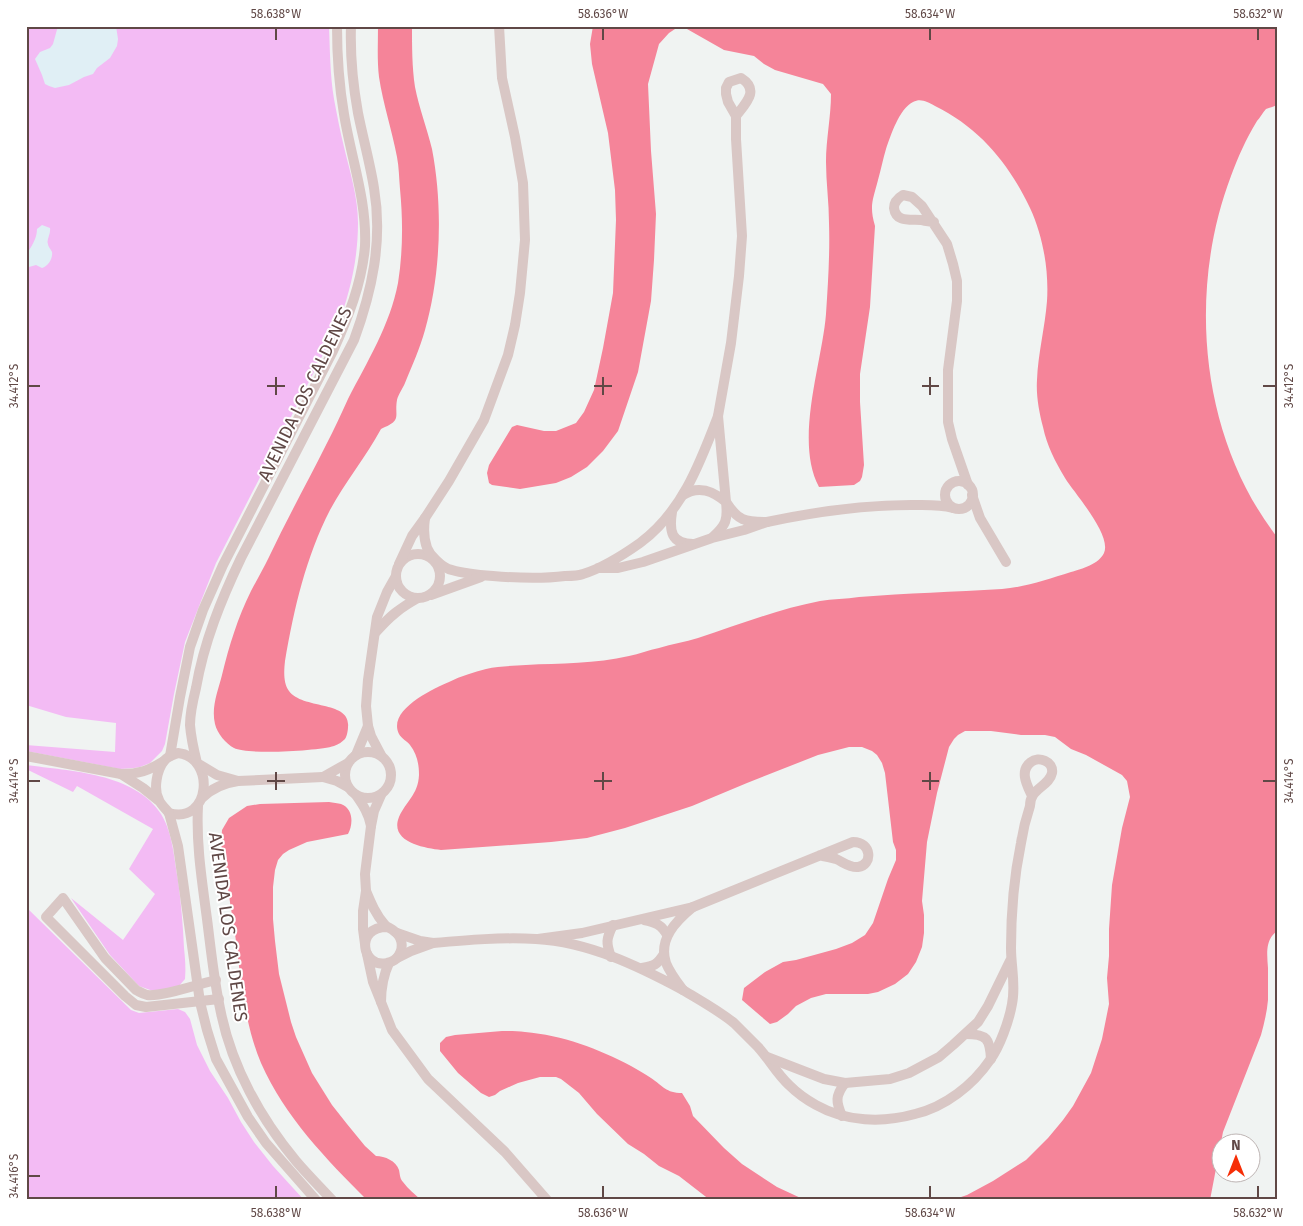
<svg xmlns="http://www.w3.org/2000/svg" width="1303" height="1226" font-family="'Fira Sans',sans-serif">
  <style>
    .green { fill: #f3bbf4 }
    .sand { fill: #e0eff5 }
    .water { fill: #f58499 }
    .lines { fill: none; stroke-linecap: round; stroke-linejoin: round }
    .minor { stroke: #d9c7c5; stroke-width: 10 }
    .ticks { fill: none; stroke: #604846; stroke-width: 2 }
    .labels { text-anchor: middle; stroke-width: 4; stroke-linejoin: round; paint-order: stroke }
    .street-label { font-size: 18px; fill: #604846; stroke: #fff }
    .neatline { fill: none; stroke: #604846; stroke-width: 2 }
    .ticks-label { font-size: 12px; text-anchor: middle; fill: #604846 }
  </style>
  <rect width="100%" height="100%" fill="#f0f3f2"/>
  <g class="green">
    <path d="M 26,26 L 329,26 C 330,50 330,75 334,99 C 337,115 340,131 344,147 C 350,172 358,197 358,223 C 358,259 350,294 337,327 L 216,563 L 185,642 L 174,694 L 165,744 L 162,751 L 150,763 L 140,767 L 134,768 L 120,769 L 26,751 L 26,745 L 115,752 L 116,723 L 66,717 L 26,705 Z"/>
    <path d="M 26,765 C 70,771 135,773 161,814 C 173,833 174,859 178,880 C 181,903 183,925 184,948 C 185,958 186,968 185,979 L 178,987 L 153,991 L 139,986 L 110,955 L 71,898 L 123,940 L 155,894 L 129,869 L 153,829 L 77,786 L 73,792 L 26,769 Z"/>
    <polygon points="26,907 131,1010 139,1013 178,1009 185,1012 190,1019 197,1045 210,1071 228,1098 241,1122 254,1142 273,1166 304,1200 26,1200"/>
  </g>
  <g class="sand">
    <polygon points="58,26 116,26 118,39 117,46 110,58 97,68 93,74 84,77 69,85 55,88 49,86 45,84 42,75 35,59 40,52 50,48 53,44"/>
    <path d="M 42,225 L 50,228 C 51,234 46,240 48,244 C 48,247 51,249 52,252 C 53,259 48,266 42,268 L 36,265 L 29,267 L 26,264 L 26,255 C 31,247 37,239 37,229 Z"/>
  </g>
  <g class="water">
    <path d="M 378,26 L 412,26 C 412,46 412,67 415,87 C 419,108 427,128 432,149 C 443,206 441,274 425,330 C 420,348 412,366 405,383 C 403,388 398,395 397,400 C 394,417 403,420 381,429 C 366,457 345,482 330,510 C 306,557 294,608 285,661 C 284,670 283,683 289,691 C 303,710 351,700 348,727 C 348,730 347,736 345,739 C 342,742 339,744 334,746 C 318,751 248,755 234,748 C 226,744 217,733 215,724 C 211,707 218,691 222,675 C 229,646 238,617 251,591 C 257,580 263,569 269,557 C 287,519 307,483 326,445 C 334,430 341,414 348,399 C 367,362 390,325 398,283 C 403,252 403,220 400,189 C 399,178 399,167 397,157 C 392,130 383,104 379,77 C 377,60 378,43 378,26 Z"/>
    <path d="M 593,26 L 1277,26 L 1277,105 C 1273,107 1269,108 1266,109 C 1263,112 1260,118 1257,121 C 1246,139 1238,157 1231,176 C 1187,292 1200,437 1277,537 L 1277,931 C 1265,940 1267,954 1268,968 C 1268,978 1268,989 1268,1000 C 1267,1012 1264,1024 1261,1035 L 1223,1132 L 1210,1200 L 952,1200 L 967,1195 L 993,1181 L 1026,1160 L 1048,1138 L 1063,1120 L 1073,1106 L 1091,1073 L 1102,1039 L 1109,1004 L 1107,978 L 1109,956 L 1109,929 L 1112,885 L 1122,828 L 1130,797 L 1127,781 L 1122,775 L 1086,755 L 1071,749 L 1055,737 L 1045,735 L 1021,735 L 991,731 L 965,731 L 958,735 L 954,739 L 949,747 L 937,793 L 927,842 L 922,901 L 924,915 L 924,933 L 922,947 L 916,962 L 908,974 L 895,984 L 878,992 L 868,994 L 826,994 L 811,998 L 796,1006 L 788,1014 L 777,1022 L 770,1024 L 742,1000 L 744,988 L 765,972 L 783,962 L 796,960 L 836,949 L 852,943 L 865,935 L 873,923 L 888,879 L 896,860 L 896,850 L 893,842 L 885,773 L 882,763 L 877,755 L 872,751 L 862,747 L 849,747 L 818,755 L 747,783 L 692,806 L 625,828 L 587,838 L 551,842 L 441,850 C 424,848 389,842 399,817 C 406,801 418,795 419,775 C 419,764 417,754 410,745 C 408,742 401,738 399,734 C 387,710 433,689 449,682 C 461,676 474,672 486,669 C 499,666 513,666 526,665 C 560,663 596,664 629,656 C 639,654 649,650 659,648 C 672,644 685,642 698,638 C 738,625 778,609 820,601 C 832,599 846,599 859,597 C 907,593 954,592 1002,589 C 1026,587 1048,579 1071,572 C 1082,569 1099,564 1104,553 C 1112,535 1075,494 1065,478 C 1055,461 1047,446 1043,427 C 1039,412 1036,395 1037,380 C 1038,354 1045,327 1047,301 C 1049,270 1043,236 1030,208 C 1009,164 980,128 935,106 C 927,102 921,98 913,102 C 899,109 891,135 886,149 C 883,159 881,169 878,180 C 873,200 869,205 875,226 L 870,307 L 860,374 L 860,402 L 864,465 L 862,477 L 860,481 L 854,485 L 819,487 C 794,440 822,364 826,314 C 828,284 830,253 829,223 C 829,203 826,182 826,162 C 826,139 831,117 831,94 L 823,84 L 775,70 L 764,64 L 754,56 L 724,50 L 687,29 L 675,29 L 669,33 L 659,44 L 648,84 L 651,151 L 656,214 L 654,260 L 651,301 L 638,372 L 618,431 L 603,451 L 587,467 L 571,477 L 556,483 L 520,489 L 492,485 L 489,483 L 487,473 L 489,465 L 512,427 L 517,425 L 544,431 L 556,431 L 576,423 L 584,412 L 594,390 L 603,348 L 613,293 L 616,220 L 615,190 L 608,133 L 592,64 L 590,44 Z"/>
    <path d="M 329,802 C 333,803 338,803 341,804 C 354,809 353,825 348,834 L 307,842 L 289,850 L 283,854 L 278,860 L 275,870 L 273,887 L 273,919 L 275,941 L 279,974 L 291,1022 L 296,1037 L 312,1073 L 332,1105 L 347,1124 L 365,1146 L 376,1156 C 385,1156 396,1161 399,1170 C 400,1175 400,1179 403,1182 C 408,1189 415,1194 421,1200 L 367,1200 C 326,1159 285,1117 261,1063 C 245,1025 241,982 236,941 C 231,909 226,876 221,844 L 222,830 L 229,818 L 247,806 L 260,804 Z"/>
    <path d="M 502,1031 C 510,1031 518,1031 525,1032 C 562,1035 599,1049 631,1066 C 638,1070 645,1074 651,1078 C 663,1086 666,1093 682,1093 L 690,1106 L 693,1116 L 724,1148 L 742,1164 L 777,1187 L 805,1200 L 710,1200 L 679,1176 L 659,1166 L 644,1154 L 628,1144 L 597,1114 L 579,1093 L 561,1079 L 556,1077 L 540,1077 L 518,1083 L 500,1091 L 495,1095 L 489,1097 L 481,1093 L 458,1073 L 440,1051 L 440,1043 L 446,1037 L 455,1035 Z"/>
  </g>
  <g class="lines">
    <g class="minor">
      <path d="M 934,222 C 930,222 925,221 921,220 C 911,219 896,223 894,208 C 894,202 898,198 903,195 L 912,197 L 922,206 L 947,244 L 953,264 L 957,281 L 957,301 L 948,370 L 948,422 L 952,439 L 968,485"/>
      <path d="M 718,416 L 731,343 L 739,276 L 742,236 L 736,139 L 736,116 L 728,102 L 726,94 L 726,88 L 729,82 L 741,78 C 760,90 746,103 736,116"/>
      <circle cx="959" cy="495" r="14"/>
      <path d="M 683,495 C 699,485 713,491 726,502 C 728,520 726,525 713,537"/>
      <polyline points="972,495 980,518 1006,562"/>
      <path d="M 672,512 C 669,531 671,544 693,544"/>
      <polyline points="425,518 449,481 484,420 508,355 515,325 520,293 525,240 523,183 515,137 502,78 499,26"/>
      <path d="M 767,522 C 814,512 863,505 911,505 C 926,505 939,504 953,508"/>
      <circle cx="418" cy="576" r="22"/>
      <path d="M 399,564 L 412,536 L 425,518 C 423,533 423,550 436,560 C 440,564 446,569 452,570 C 465,574 479,575 493,576 C 517,578 541,579 565,576 C 571,576 578,576 583,574 C 603,568 623,555 640,543 C 682,512 700,463 718,416 L 726,502 C 738,521 745,522 767,522 L 744,530 L 712,538 L 643,562 L 618,568 L 598,568"/>
      <polyline points="431,595 481,577"/>
      <path d="M 376,632 C 390,616 400,608 418,598"/>
      <polyline points="368,726 366,706 368,680 377,617 387,592 396,576"/>
      <circle cx="368" cy="775" r="23"/>
      <path d="M 178,753 C 216,757 211,825 169,813 C 166,809 161,805 159,800 C 153,789 157,770 164,761 C 168,756 173,755 178,753 Z"/>
      <polyline points="356,755 368,726 371,736 381,755"/>
      <polyline points="26,756 121,774"/>
      <path d="M 170,756 L 180,697 L 190,647 L 203,610 L 223,565 L 333,351 C 348,318 362,283 365,246 C 367,200 351,158 344,114 C 339,85 337,56 337,26"/>
      <polyline points="348,763 323,777 337,781 348,787"/>
      <polyline points="238,781 323,777"/>
      <path d="M 356,795 C 363,805 369,814 371,826 L 374,811 L 381,795"/>
      <path d="M 202,798 C 212,788 224,783 238,781 L 217,775 L 197,763 C 194,751 191,738 190,725 C 190,713 193,700 196,688 C 204,642 221,600 241,558 L 354,340 C 372,291 383,241 374,188 C 370,163 363,138 358,113 C 353,85 350,55 351,26"/>
      <path d="M 158,800 L 143,788 L 121,774 C 139,774 148,771 164,761"/>
      <path d="M 198,806 C 196,844 202,881 207,919 C 211,950 214,982 221,1013 C 232,1067 261,1119 296,1161 C 307,1174 320,1187 332,1200"/>
      <polyline points="169,813 178,846 200,1002 207,1030 216,1059 248,1117 266,1143 316,1200"/>
      <path d="M 366,891 C 371,903 376,915 385,925 C 388,928 391,928 394,931 C 402,936 404,947 399,955 C 397,959 392,962 387,963 C 362,969 354,927 387,927"/>
      <path d="M 693,907 L 853,842 C 872,842 873,865 858,867 C 850,868 843,862 836,859 C 831,857 825,857 820,855"/>
      <path d="M 644,920 C 655,922 662,925 667,935"/>
      <path d="M 433,943 C 467,940 502,937 536,939 C 589,942 638,966 683,990 C 677,982 670,973 666,963 C 658,939 676,921 693,907 L 582,933 L 538,939"/>
      <polyline points="365,944 363,929 363,911 366,891 365,874 371,826"/>
      <path d="M 367,954 L 373,982 L 381,1002 C 381,988 383,976 389,963"/>
      <path d="M 611,957 C 606,943 606,939 613,925"/>
      <polyline points="397,958 411,951 433,943 420,941 397,933"/>
      <path d="M 642,968 C 654,966 657,965 664,954"/>
      <path d="M 216,980 C 199,984 161,997 147,995 C 143,994 140,992 136,990 L 105,958 L 63,898 L 46,917 L 125,996 L 136,1005 L 146,1007 L 219,999"/>
      <path d="M 683,990 C 701,1001 718,1010 734,1023 C 742,1031 750,1039 758,1047 C 769,1059 777,1074 789,1085 C 797,1093 807,1100 816,1105 C 846,1122 883,1123 915,1114 C 945,1107 973,1085 990,1060 C 1000,1046 1009,1021 1012,1004 C 1016,985 1011,967 1011,948 C 1011,913 1014,877 1021,843 C 1023,830 1026,818 1030,806 C 1030,803 1031,798 1033,795 C 1038,787 1050,783 1052,773 C 1054,761 1038,756 1031,762 C 1019,771 1027,785 1032,796"/>
      <polyline points="381,1002 392,1030 428,1079 505,1152 547,1200"/>
      <path d="M 966,1034 C 987,1034 990,1039 991,1059"/>
      <polyline points="767,1057 824,1079 845,1083 890,1079 909,1073 939,1057 953,1045 978,1022 988,1006 1010,961"/>
      <path d="M 842,1116 C 836,1102 835,1096 845,1083"/>
    </g>
  </g>
  <path class="ticks" d="M 276,28 L 276,40M 603,28 L 603,40M 930,28 L 930,40M 1258,28 L 1258,40M 276,377 L 276,395M 603,377 L 603,395M 930,377 L 930,395M 28,386 L 40,386M 267,386 L 285,386M 594,386 L 612,386M 922,386 L 939,386M 1263,386 L 1276,386M 276,772 L 276,790M 603,772 L 603,790M 930,772 L 930,790M 28,781 L 40,781M 267,781 L 285,781M 594,781 L 612,781M 922,781 L 939,781M 1263,781 L 1276,781M 28,1176 L 40,1176M 276,1186 L 276,1198M 603,1186 L 603,1198M 930,1186 L 930,1198M 1258,1186 L 1258,1198"/>
  <g class="labels">
    <g class="street-label">
      <text transform="translate(305 394) rotate(-64)" y="6">AVENIDA LOS CALDENES</text>
      <text transform="translate(228 927) rotate(82)" y="6">AVENIDA LOS CALDENES</text>
    </g>
  </g>
  <rect width="1303" height="1226" fill="none" stroke="#ffffff" stroke-width="55"/>
  <g transform="translate(1236 1158)"><circle r="24" fill="#ffffff" stroke="#bfb6b5"/>
  <path d="M0-4L9 19L0 12L-9 19Z" fill="#f62e07"/>
  <text y="-8" font-size="14" font-weight="bold" text-anchor="middle" fill="#604846">N</text>
  </g>
  <rect x="28" y="28" width="1248" height="1170" class="neatline"/>
  <g class="ticks-label">
    <text x="276" y="18">58.638°W</text>
    <text x="603" y="18">58.636°W</text>
    <text x="930" y="18">58.634°W</text>
    <text x="1258" y="18">58.632°W</text>
    <text transform="translate(14 386) rotate(-90)" y="4">34.412°S</text>
    <text transform="translate(1289 386) rotate(-90)" y="4">34.412°S</text>
    <text transform="translate(14 781) rotate(-90)" y="4">34.414°S</text>
    <text transform="translate(1289 781) rotate(-90)" y="4">34.414°S</text>
    <text transform="translate(14 1176) rotate(-90)" y="4">34.416°S</text>
    <text x="276" y="1217">58.638°W</text>
    <text x="603" y="1217">58.636°W</text>
    <text x="930" y="1217">58.634°W</text>
    <text x="1258" y="1217">58.632°W</text>
  </g>
</svg>
